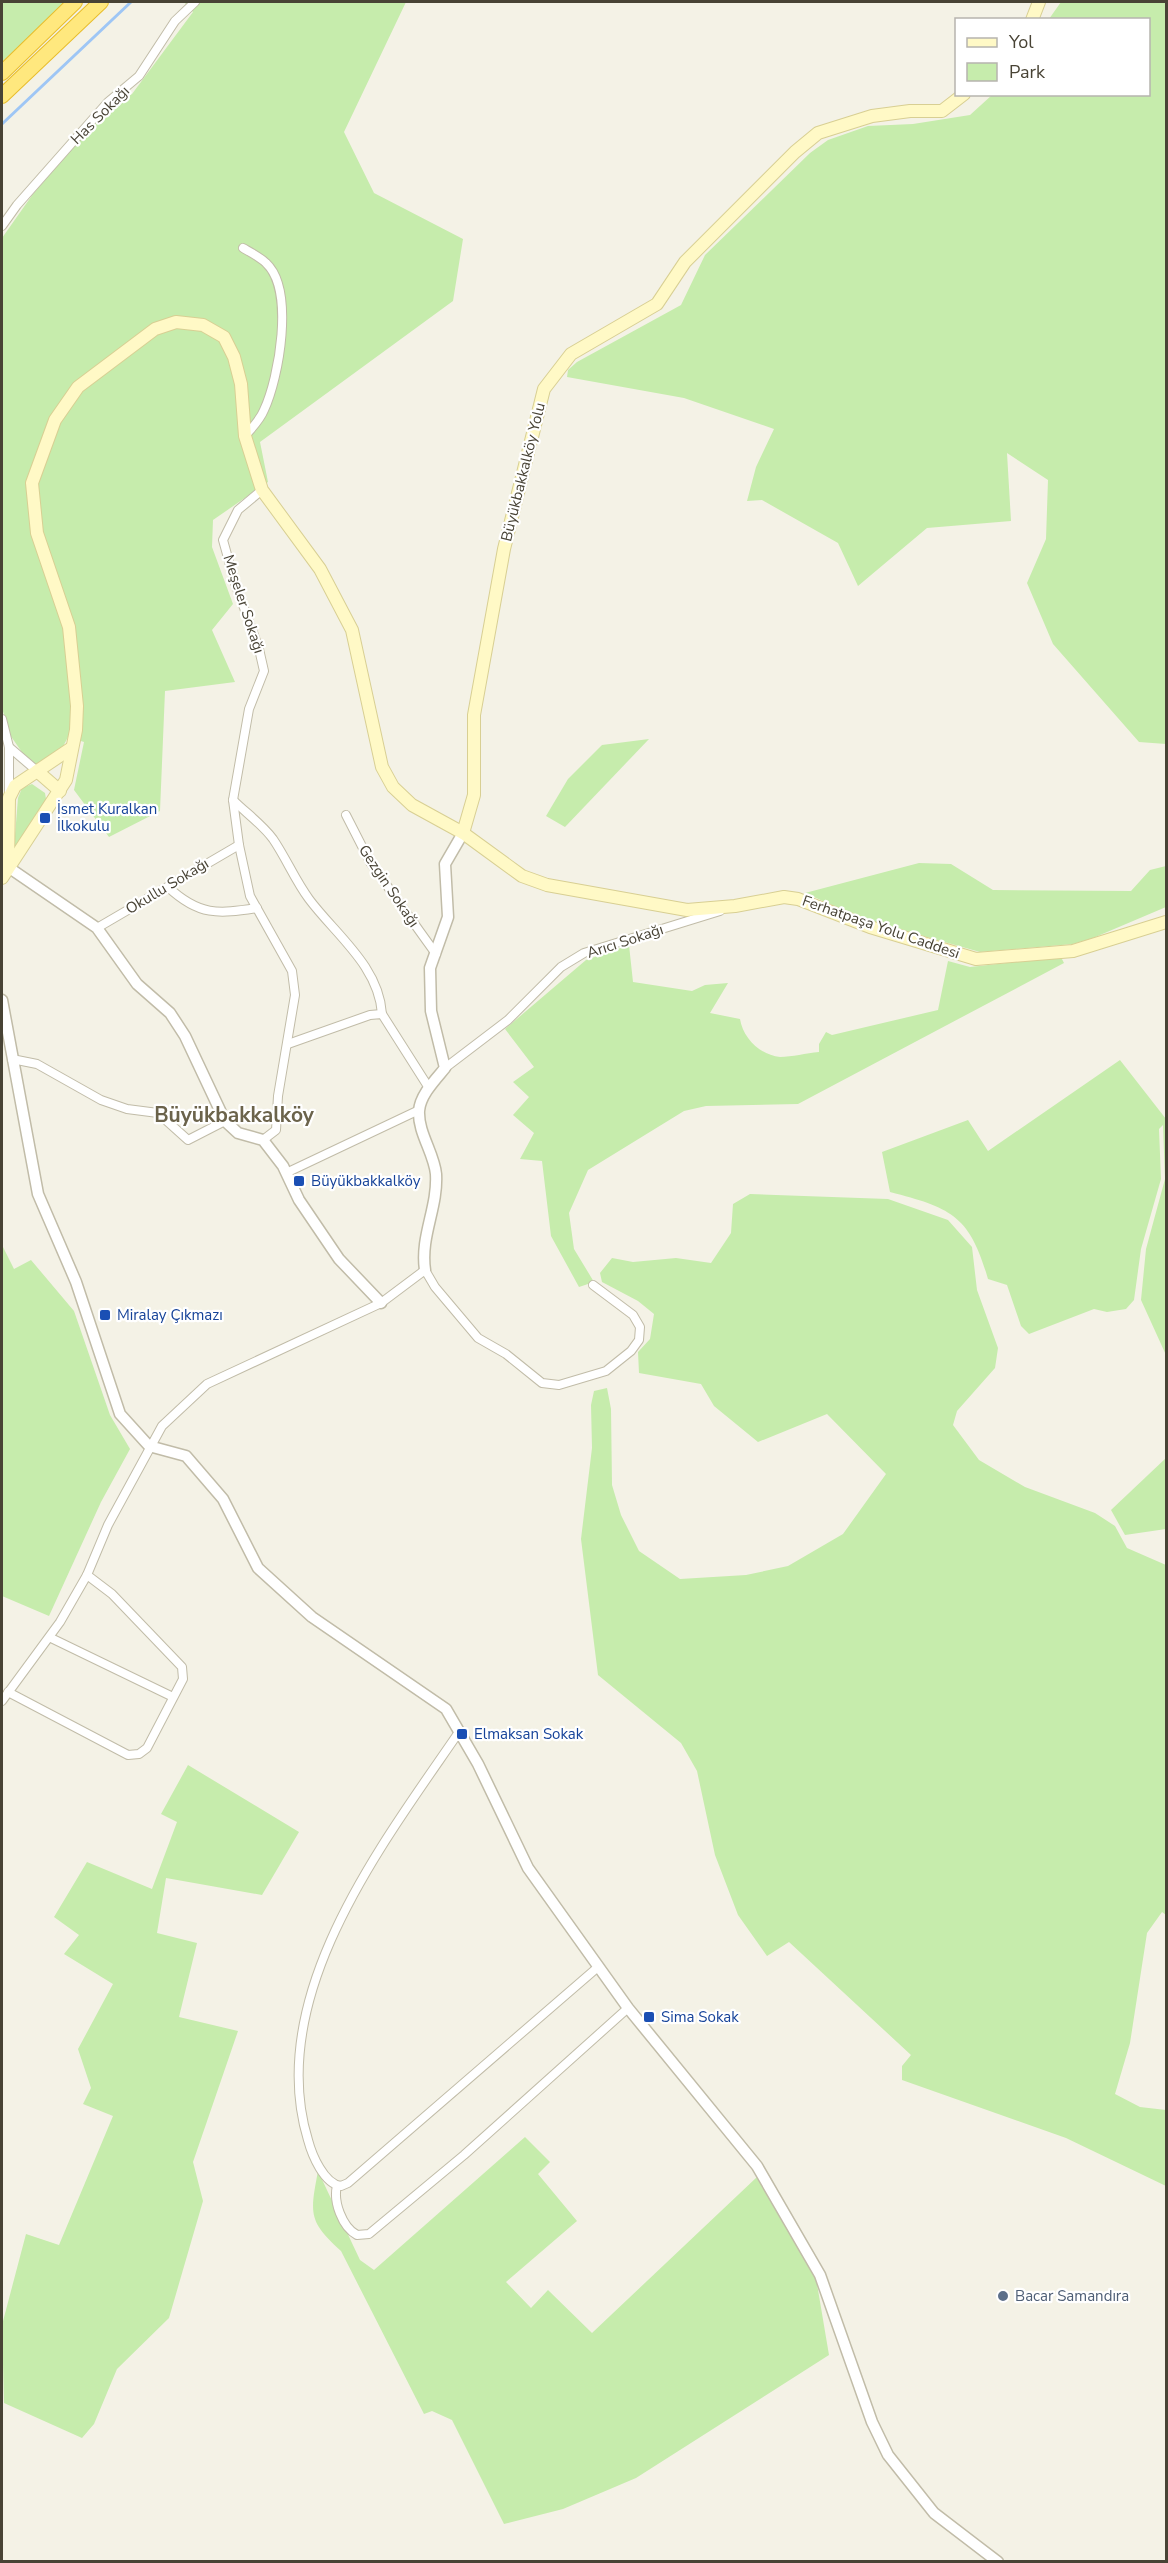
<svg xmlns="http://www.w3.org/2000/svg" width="1168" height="2563" font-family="'Nunito Sans',sans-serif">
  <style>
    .green { fill: #c6ecac }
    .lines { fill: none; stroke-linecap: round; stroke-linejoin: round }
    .stream { stroke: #9ec6f5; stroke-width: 3 }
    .minor-casing { stroke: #c1bca8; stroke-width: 10 }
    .tertiary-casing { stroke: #c1bca8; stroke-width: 13 }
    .secondary-casing { stroke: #d8cf93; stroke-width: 14 }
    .trunk-casing { stroke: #e8bd2c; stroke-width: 16 }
    .minor { stroke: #fff; stroke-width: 8 }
    .tertiary { stroke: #fff; stroke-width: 10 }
    .secondary { stroke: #fff9c6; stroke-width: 12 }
    .trunk { stroke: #ffe87e; stroke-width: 14 }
    .transit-dot { fill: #1a4fb4; stroke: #fff; stroke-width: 2 }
    .service-dot { fill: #5c6f8a; stroke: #fff; stroke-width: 2 }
    .labels { text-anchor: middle; stroke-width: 4.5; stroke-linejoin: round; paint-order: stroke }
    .street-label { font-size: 15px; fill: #484335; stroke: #fff }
    .transit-label { font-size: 15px; fill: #164399; stroke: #fff; text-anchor: start }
    .service-label { font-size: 15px; fill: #4e5e75; stroke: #fff; text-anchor: start }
    .district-label { font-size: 21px; font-weight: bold; fill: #6b634b; stroke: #fff }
  </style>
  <rect width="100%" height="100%" fill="#f4f2e6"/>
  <g class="green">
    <polygon points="2,2 66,2 2,62"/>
    <polygon points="184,2 406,2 344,132 374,193 463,239 453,301 260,442 268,482 213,520 212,547 233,604 212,630 235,682 165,691 160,811 109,837 74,790 84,742 68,737 57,758 33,768 10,735 2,708 2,238 33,194 103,113 132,94 193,12"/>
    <polygon points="1061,2 1166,2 1166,744 1139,742 1053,644 1027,583 1046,539 1048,480 1007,453 1011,521 927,528 858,586 838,543 762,500 747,501 756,467 774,429 684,398 567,377 568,370 577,362 681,305 705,255 810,153 828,140 868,126 913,124 970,115 992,95 1148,94 1148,20 1049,19"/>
    <polygon points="649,739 565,827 546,816 568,779 602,745"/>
    <polygon points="32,784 45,793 47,805 21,844 14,848 18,798 22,788"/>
    <polygon points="919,863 951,864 993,890 1131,891 1150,870 1166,866 1166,907 1093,938 1073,944 980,952 863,919 805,893"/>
    <path d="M 629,945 L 633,982 L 692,991 L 705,985 L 728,983 L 710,1013 L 740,1019 C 743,1038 760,1055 780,1057 C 792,1057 806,1053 819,1052 L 819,1044 L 826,1032 L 832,1035 L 938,1010 L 948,961 L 970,967 L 1061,957 L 1064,963 L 798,1104 L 706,1106 L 684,1111 L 588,1170 L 569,1213 L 574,1249 L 594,1282 L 579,1287 L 551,1236 L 542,1161 L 520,1159 L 534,1133 L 513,1115 L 529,1097 L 513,1082 L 534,1067 L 505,1029 L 586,960 Z"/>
    <path d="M 1120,1060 L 1166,1119 L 1166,1355 L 1141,1300 L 1146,1249 L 1165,1179 L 1163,1125 L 1159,1129 L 1161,1179 L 1141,1249 L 1134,1300 L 1126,1309 L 1107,1312 L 1094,1309 L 1029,1334 L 1021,1326 L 1007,1285 L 988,1279 C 970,1216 952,1208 890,1192 L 882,1152 L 968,1120 L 988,1151 Z"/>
    <polygon points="750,1194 888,1199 948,1220 972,1247 977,1290 998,1348 995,1368 957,1411 953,1425 979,1460 1025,1487 1095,1513 1115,1526 1127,1548 1166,1565 1166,1915 1162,1912 1147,1933 1130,2043 1115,2094 1140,2107 1166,2110 1166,2186 1066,2138 902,2080 902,2066 911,2055 789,1942 767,1956 738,1915 715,1855 697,1771 681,1743 598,1675 581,1539 592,1448 591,1405 594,1391 607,1388 611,1409 612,1485 621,1515 639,1551 680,1579 746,1575 788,1566 843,1534 886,1474 827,1414 758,1442 714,1406 701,1384 639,1373 638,1352 650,1339 654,1314 638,1301 602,1282 600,1273 612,1258 633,1262 676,1258 711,1263 731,1233 733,1204"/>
    <polygon points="2,1245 14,1269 31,1260 74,1311 110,1415 130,1449 101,1502 49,1616 2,1596"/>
    <polygon points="1166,1458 1166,1529 1125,1535 1111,1510"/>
    <polygon points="188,1765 299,1832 262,1895 166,1878 157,1933 197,1943 179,2017 238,2031 193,2162 203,2201 169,2318 117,2369 94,2424 82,2438 4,2403 2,2325 26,2234 59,2245 113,2116 83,2104 91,2088 78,2049 113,1984 64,1954 79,1935 54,1917 87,1862 152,1889 177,1822 161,1814"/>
    <path d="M 525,2137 L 550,2162 L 538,2174 L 577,2221 L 506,2282 L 531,2308 L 548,2290 L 592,2333 L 757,2177 L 816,2278 L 829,2355 L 636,2478 L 563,2509 L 504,2524 L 452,2420 L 432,2411 L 424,2414 L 341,2251 C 308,2221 310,2214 318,2171 L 360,2260 L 374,2270 Z"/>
  </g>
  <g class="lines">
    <polyline class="stream" points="2,124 131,2"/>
    <defs>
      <g id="minor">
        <polyline points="2,226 17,205 108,102 139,76 175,21 195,2"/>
        <path d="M 243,248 C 250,252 260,257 266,263 C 295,290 279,378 264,410 C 260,420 252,428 245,436"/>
        <polyline points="262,490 238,510 223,540 235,583 259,649 264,671 249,709 233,800 239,845 250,896 292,971 295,995 278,1096 276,1130 263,1140"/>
        <polyline points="2,719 9,747 9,796"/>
        <polyline points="9,747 37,771"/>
        <path d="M 233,800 C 246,813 262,824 273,839 C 286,858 295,880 309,899 C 335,934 379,966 382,1014"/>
        <polyline points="346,815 370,862 436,954"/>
        <path d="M 168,887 C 199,916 218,914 257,908"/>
        <polyline points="97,928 239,845"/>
        <polyline points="288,1044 370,1015 382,1014 429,1088"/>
        <polyline points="12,1059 37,1064 101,1100 127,1109 158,1113 188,1140 225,1121"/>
        <polyline points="445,1068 508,1020 561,967 584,953 720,911"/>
        <polyline points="286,1173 419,1110"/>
        <polyline points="51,1638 173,1697"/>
        <polyline points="8,1692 128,1755 139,1754 147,1748 183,1679 182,1667 112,1594 87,1575"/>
        <polyline points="2,1701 60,1622 87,1575 108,1525 162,1426 207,1384 381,1303 425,1270 435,1287 478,1338 506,1354 542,1383 559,1385 606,1371 631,1351 639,1340 640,1327 633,1315 593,1285"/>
        <path d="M 459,1732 C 383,1843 264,1996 308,2140 C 312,2155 324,2184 341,2186 L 348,2183 L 598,1967"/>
        <path d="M 337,2186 C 333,2201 342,2227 357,2235 L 369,2234 L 464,2155 L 628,2008"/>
      </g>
      <g id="tertiary">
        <polyline points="8,867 97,928 137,984 170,1013 185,1036 225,1121 238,1133 263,1140 283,1166 299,1200 339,1259 381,1303"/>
        <polyline points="2,1000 38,1194 76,1282 120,1414 149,1446 186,1456 223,1499 258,1568 312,1617 446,1709 478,1764 528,1868 628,2008 757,2166 820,2275 872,2422 888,2455 934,2513 998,2562"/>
        <path d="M 425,1270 C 420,1236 438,1208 436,1174 C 434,1153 418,1133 419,1111 C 420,1095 436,1079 445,1068 L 431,1011 L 430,968 L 448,917 L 445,864 L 463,833"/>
      </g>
      <g id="secondary">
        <polyline points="1032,20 1039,2"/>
        <polyline points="37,771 60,791"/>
        <polyline points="463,833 474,795 474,715 504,549 544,389 571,354 657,304 685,262 795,152 818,133 872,116 910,111 942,111 964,94"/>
        <polyline points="8,866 9,798 15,786 70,749"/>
        <polyline points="2,878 66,780 76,730 77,706 69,627 37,533 32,483 55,420 78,387 155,329 176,322 203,325 224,337 234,357 241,384 245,436 262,490 320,569 352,630 382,767 393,787 412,805 463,833 522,876 547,885 687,910 735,906 784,897 798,899 870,927 976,959 1073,951 1166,922"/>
      </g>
      <g id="trunk">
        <polyline points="2,73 75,2"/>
        <polyline points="2,96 101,2"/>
      </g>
    </defs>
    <use href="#minor" class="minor-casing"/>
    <use href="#tertiary" class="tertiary-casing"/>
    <use href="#secondary" class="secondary-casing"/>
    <use href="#trunk" class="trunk-casing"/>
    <use href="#minor" class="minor"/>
    <use href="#tertiary" class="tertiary"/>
    <use href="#secondary" class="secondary"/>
    <use href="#trunk" class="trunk"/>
  </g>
  <g class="transit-dot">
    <rect x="39" y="812" width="12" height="12" rx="3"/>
    <rect x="293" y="1175" width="12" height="12" rx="3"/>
    <rect x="99" y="1309" width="12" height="12" rx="3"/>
    <rect x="456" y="1728" width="12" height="12" rx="3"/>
    <rect x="643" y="2011" width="12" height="12" rx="3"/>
  </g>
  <circle class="service-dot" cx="1003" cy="2296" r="6"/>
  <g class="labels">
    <g class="street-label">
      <text transform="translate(100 115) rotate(-45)" y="5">Has Sokağı</text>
      <text transform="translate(523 472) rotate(-76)" y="5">Büyükbakkalköy Yolu</text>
      <text transform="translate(244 604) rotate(72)" y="5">Meşeler Sokağı</text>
      <text transform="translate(167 886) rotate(-31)" y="5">Okullu Sokağı</text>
      <text transform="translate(389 886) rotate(56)" y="5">Gezgin Sokağı</text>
      <text transform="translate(881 927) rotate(19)" y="5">Ferhatpaşa Yolu Caddesi</text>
      <text transform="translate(625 941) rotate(-18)" y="5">Arıcı Sokağı</text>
    </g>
    <g class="transit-label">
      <text x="57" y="814">İsmet Kuralkan<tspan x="57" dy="17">İlkokulu</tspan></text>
      <text x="311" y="1186">Büyükbakkalköy</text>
      <text x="117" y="1320">Miralay Çıkmazı</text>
      <text x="474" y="1739">Elmaksan Sokak</text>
      <text x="661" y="2022">Sima Sokak</text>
    </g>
    <g class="service-label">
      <text x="1015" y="2301">Bacar Samandıra</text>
    </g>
    <g class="district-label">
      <text x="234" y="1122">Büyükbakkalköy</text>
    </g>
  </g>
  <rect width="1168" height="2563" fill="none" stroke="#484335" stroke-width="6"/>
  <rect x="955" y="18" width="195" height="78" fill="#ffffff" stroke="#b6b4ae" stroke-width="1.5"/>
  <rect x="967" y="38" width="30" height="9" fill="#fff9c6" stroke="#b6b4ae" stroke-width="1.5"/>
  <text x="1009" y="48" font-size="18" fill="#484335">Yol</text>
  <rect x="967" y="63" width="30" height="18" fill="#c6ecac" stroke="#b6b4ae" stroke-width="1.5"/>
  <text x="1009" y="78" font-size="18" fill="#484335">Park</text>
</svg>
